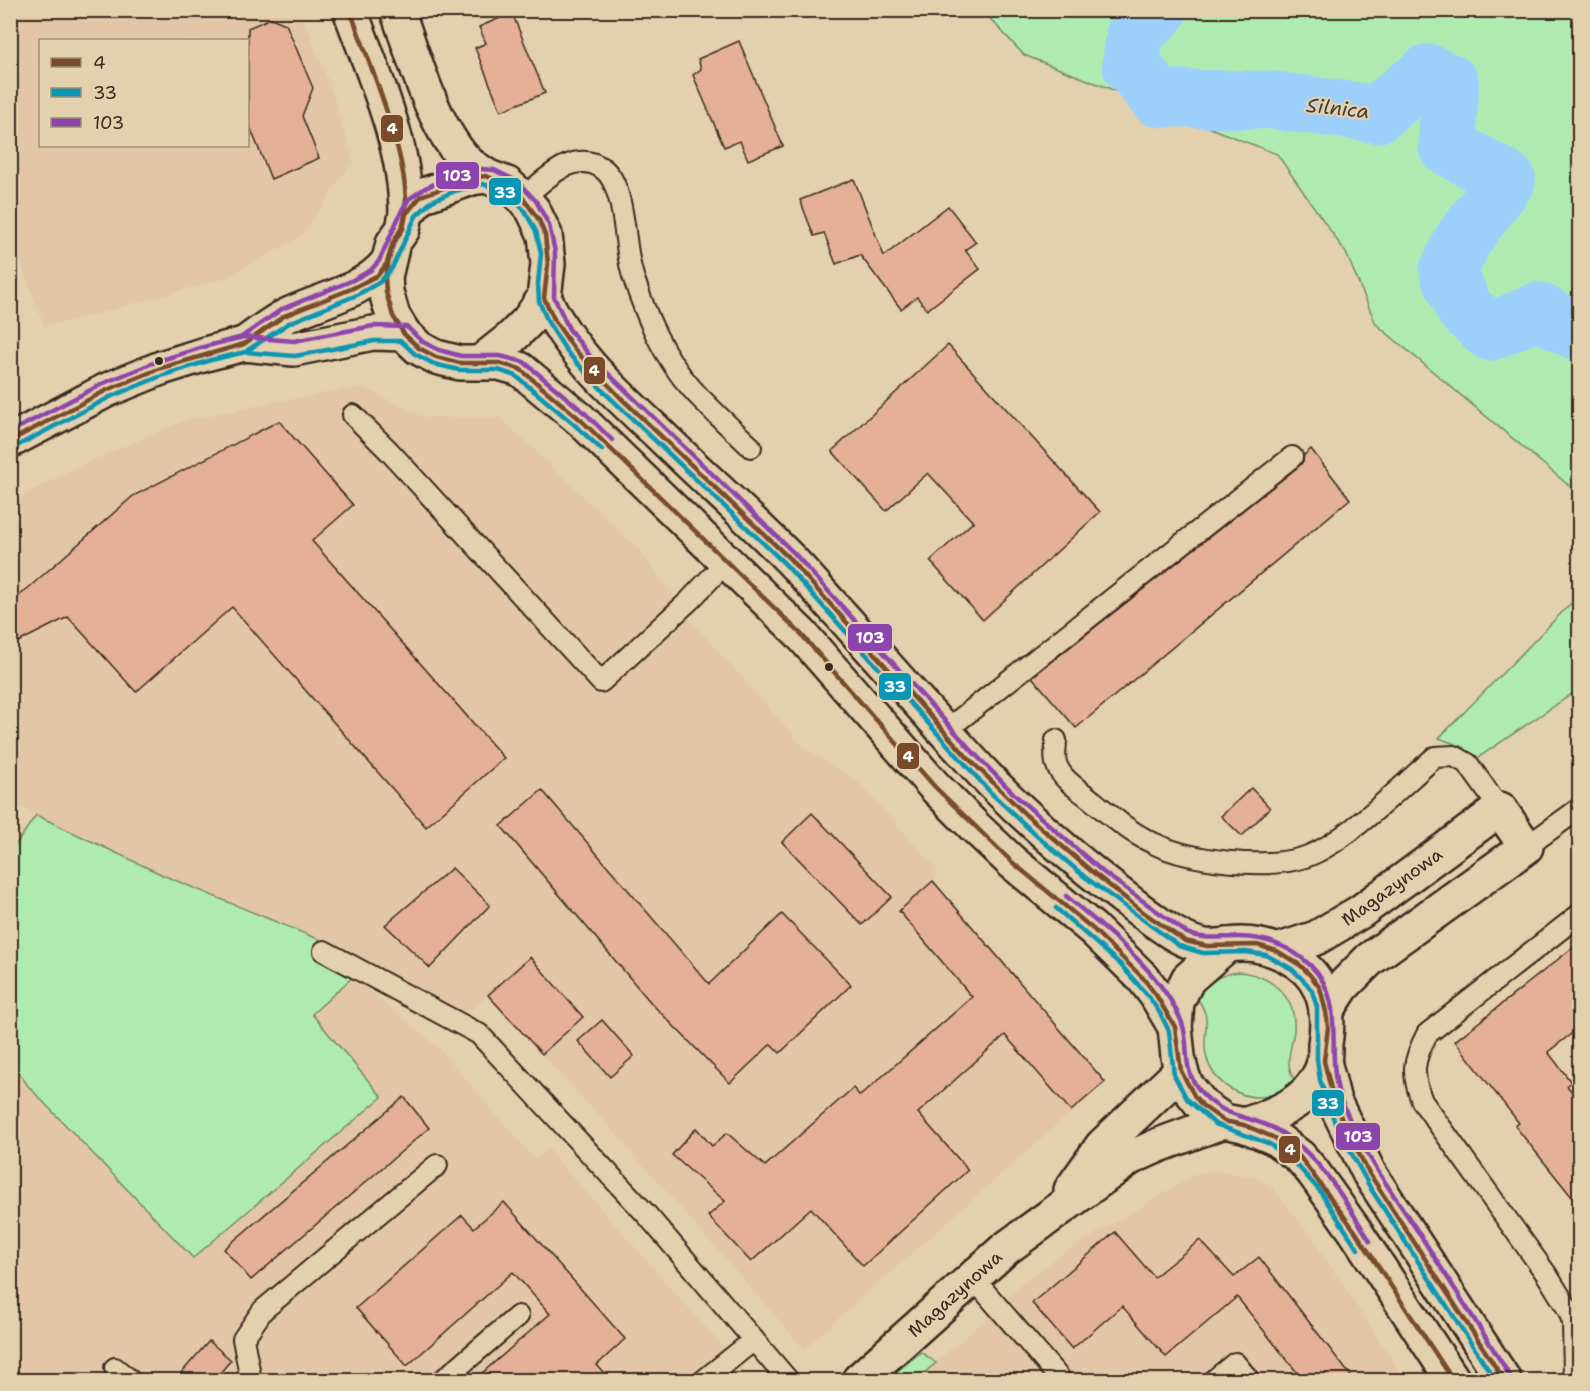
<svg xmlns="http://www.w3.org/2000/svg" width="1590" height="1391" font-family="'Shantell Sans',sans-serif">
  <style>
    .built { fill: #e3c6a7; fill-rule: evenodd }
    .green { fill: #afebb1; stroke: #758a68; stroke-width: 1.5 }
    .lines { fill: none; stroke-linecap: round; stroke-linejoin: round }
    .river { stroke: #9cd0fa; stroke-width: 58 }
    .building { fill: #e4b097; stroke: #3b2a1e; stroke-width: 1.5 }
    .service-casing { stroke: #3b2a1e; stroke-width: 24 }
    .minor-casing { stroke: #3b2a1e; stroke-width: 38 }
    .secondary-casing { stroke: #3b2a1e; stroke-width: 38 }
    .service { stroke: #e2d0ae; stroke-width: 20 }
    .minor { stroke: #e2d0ae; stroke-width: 33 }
    .secondary { stroke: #e2d0ae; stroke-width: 33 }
    .bus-1-casing { stroke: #e2d0ae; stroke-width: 9 }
    .bus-2-casing { stroke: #e2d0ae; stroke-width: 9 }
    .bus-3-casing { stroke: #e2d0ae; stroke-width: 9 }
    .bus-1 { stroke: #7a4b2a; stroke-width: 4.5 }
    .bus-2 { stroke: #0996b4; stroke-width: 4.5 }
    .bus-3 { stroke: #8e44ad; stroke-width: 4.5 }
    .bus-dot { fill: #3b2a1e; stroke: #e2d0ae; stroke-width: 2 }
    .labels { text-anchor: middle; stroke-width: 4.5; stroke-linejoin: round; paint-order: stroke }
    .street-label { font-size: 18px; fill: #3b2a1e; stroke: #e2d0ae }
    .water-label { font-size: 20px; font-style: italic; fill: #453b34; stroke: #e2d0ae }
    .line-badge { stroke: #e2d0ae; stroke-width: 2 }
    .badge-label { font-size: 16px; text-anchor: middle; font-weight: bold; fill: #fff }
  </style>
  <rect width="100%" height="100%" fill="#e2d0ae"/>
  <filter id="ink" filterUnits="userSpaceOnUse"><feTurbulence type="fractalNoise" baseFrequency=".0167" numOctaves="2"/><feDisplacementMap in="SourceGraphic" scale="12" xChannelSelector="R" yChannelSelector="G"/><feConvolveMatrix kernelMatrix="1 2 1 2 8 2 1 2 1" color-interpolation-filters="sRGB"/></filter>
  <g filter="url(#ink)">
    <g class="built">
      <path d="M 10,11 L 301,11 L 329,83 L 353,160 L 303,235 L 225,278 L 87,317 L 44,326 L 11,237 ZM 40,40 L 248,40 L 248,146 L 40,146 Z"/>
      <polygon points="363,387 423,417 501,418 640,551 692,622 805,749 858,782 938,870 933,882 1105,1082 804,1349 623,1142 488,995 465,1014 320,940 165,876 11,803 11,502 83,464 186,420 320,394"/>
      <polygon points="11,825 25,831 11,852"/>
      <polygon points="353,977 440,1049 535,1160 548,1149 752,1380 11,1380 10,1062 29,1087 312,1014"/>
      <polygon points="1211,1170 1252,1177 1270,1185 1308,1232 1405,1380 915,1380 999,1308 1016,1288 1056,1258 1194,1175"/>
    </g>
    <g class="green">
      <polygon points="983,11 1579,11 1579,494 1376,324 1346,253 1277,154 1024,55"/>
      <polygon points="1579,595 1579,689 1476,759 1463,747 1439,738"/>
      <polygon points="36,815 165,876 320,940 367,964 312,1014 382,1097 193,1258 29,1087 11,1062 11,852"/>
      <path d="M 1238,972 C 1269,974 1297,996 1294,1030 C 1292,1049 1283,1062 1295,1081 C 1287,1086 1280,1092 1271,1095 C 1242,1103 1212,1083 1206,1055 C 1201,1029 1215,1022 1196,997 C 1207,982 1219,975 1238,972 Z"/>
      <polygon points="921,1352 936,1363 915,1380 887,1380"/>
    </g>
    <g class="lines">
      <polyline class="river" points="1159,10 1135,34 1131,65 1158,98 1271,100 1377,114 1428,73 1450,83 1447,146 1507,180 1464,238 1448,271 1464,308 1490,332 1538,311 1574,330 1580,330"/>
    </g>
    <g class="building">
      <polygon points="512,13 545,93 501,111 475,48 486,43 479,27"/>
      <polygon points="271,18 286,24 313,88 302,116 319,158 271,179 248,122 248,28"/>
      <polygon points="739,41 783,146 748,160 740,141 724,147 693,75 701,69 698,59"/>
      <polygon points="854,179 884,256 948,206 976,242 965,250 980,269 927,310 917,297 901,309 860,255 836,264 824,233 814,236 800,200"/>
      <polygon points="948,345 1100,512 983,620 930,561 973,522 928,473 886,511 832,451"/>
      <polygon points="279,421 353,505 312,541 504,758 426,827 232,607 136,692 68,617 10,646 10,604 133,496"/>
      <polygon points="1311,449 1350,499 1076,728 1032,677 1299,466 1303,461 1304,455"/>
      <polygon points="1251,788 1270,808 1242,836 1221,816"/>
      <polygon points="542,790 709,984 782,914 851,985 780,1053 771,1044 730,1083 652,1004 501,826"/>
      <polygon points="812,813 892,897 862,925 782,842"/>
      <polygon points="452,868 490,905 430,968 385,925"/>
      <polygon points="933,881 1105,1082 1071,1111 1005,1035 918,1113 968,1170 863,1266 811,1208 751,1262 708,1216 725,1201 672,1155 696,1128 712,1146 727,1133 765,1166 853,1088 860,1096 972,997 899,911"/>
      <polygon points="1580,942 1580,1027 1548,1052 1571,1082 1567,1086 1580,1101 1580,1207 1515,1126 1519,1123 1455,1041"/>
      <polygon points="530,957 583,1017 542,1054 488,995"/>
      <polygon points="602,1020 634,1056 610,1077 578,1041"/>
      <polygon points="404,1097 429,1128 251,1280 224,1249"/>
      <polygon points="504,1202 625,1339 597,1365 610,1380 474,1380 550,1314 513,1272 407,1366 356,1308 462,1215 474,1228"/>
      <polygon points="1115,1232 1154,1277 1200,1240 1234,1277 1259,1257 1354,1380 1303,1380 1237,1297 1166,1357 1122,1306 1072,1349 1032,1303"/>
      <polygon points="209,1341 231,1360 214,1380 175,1380"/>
    </g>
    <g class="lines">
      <defs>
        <g id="service">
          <path d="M 523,198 C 544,181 573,148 602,168 C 627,185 623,248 633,276 C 646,316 663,357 692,389 C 710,409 731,428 751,447"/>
          <polyline points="353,415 389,451 601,682 690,600 727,561"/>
          <polyline points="945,731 1292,457"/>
          <path d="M 1056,740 C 1056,747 1054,756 1056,763 C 1061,780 1080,790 1093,801 C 1112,817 1131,833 1153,843 C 1189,861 1267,870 1305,857 C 1346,843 1401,786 1435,757 L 1454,756 L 1468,764 L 1500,809"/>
          <polyline points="1526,847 1580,808"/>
          <polyline points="324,951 479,1034 647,1215 788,1380"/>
          <polyline points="973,1278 1061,1380"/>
          <polyline points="115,1368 130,1380"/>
          <path d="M 1574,1375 L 1573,1322 L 1568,1309 L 1547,1275 L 1422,1101 C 1411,1073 1413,1061 1427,1034 L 1580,914"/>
          <polyline points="251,1380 243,1339 263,1310 437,1165"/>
          <polyline points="443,1380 518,1316"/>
          <polyline points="704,1380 754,1340"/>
          <polyline points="1214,1380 1235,1363 1249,1380"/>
        </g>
        <g id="minor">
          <path d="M 244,344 C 258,335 271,323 286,316 C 319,300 364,292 387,263"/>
          <polyline points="10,441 107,390 161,368 209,353 244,344 294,349 373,333 404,334"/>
          <polyline points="1277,951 1316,938 1360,912 1500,809 1526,847 1370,959 1343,986 1326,1012"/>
          <polyline points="1071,1190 1102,1146 1181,1071"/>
          <polyline points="859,1380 1005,1249 1130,1158 1159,1145 1224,1121"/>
        </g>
        <g id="secondary">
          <path d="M 350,10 C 374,76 406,144 406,214"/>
          <path d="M 397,10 C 414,56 433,127 467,162 C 472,167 480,171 486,176"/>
          <path d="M 544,298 C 571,353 611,389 656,431 C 699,473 744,513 787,556 C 806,575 823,596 842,616 C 884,663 925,710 967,756 C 1018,813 1079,864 1140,910 C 1159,924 1181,942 1205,946 C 1217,947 1230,944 1242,944 C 1271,944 1308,961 1320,989 C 1328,1006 1328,1026 1325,1044 C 1325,1050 1325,1057 1324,1063 C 1313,1100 1278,1114 1244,1125"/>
          <polyline points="481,362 511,338 528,321 544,298 548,264 545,235 533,210 523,198 507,184 486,176 472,178 421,196 406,214 403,229 393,243 385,277 386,292 393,316 404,334 419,348 436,357 460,363 499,363 520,369 581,420 800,633 935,787 974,826 1012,862 1093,929 1143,978 1156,995 1175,1027"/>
          <polyline points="1227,945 1188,979 1177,1002 1175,1027 1178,1057 1181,1071 1186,1085 1203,1106 1224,1121 1244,1125 1275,1138 1300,1157 1313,1172 1355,1231 1453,1380"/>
          <polyline points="1324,1061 1334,1101 1369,1173 1504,1380"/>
        </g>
      </defs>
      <use href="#service" class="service-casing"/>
      <use href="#minor" class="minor-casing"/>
      <use href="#secondary" class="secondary-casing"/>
      <use href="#service" class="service"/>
      <use href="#minor" class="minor"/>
      <use href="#secondary" class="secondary"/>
      <defs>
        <g id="bus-1">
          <path d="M 350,10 C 368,61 416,171 404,220 C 402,231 395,240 391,250"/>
          <polyline points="10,441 107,390 161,368 244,344 284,316 351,289 378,275 387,263 393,243 403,225"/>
          <polyline points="1453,1380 1355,1231 1300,1157 1275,1138 1244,1125 1224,1121 1203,1106 1195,1097 1181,1071 1175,1027 1156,995 1143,978 1093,929 1012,862 935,787 800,633 581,420 520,369 499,363 460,363 436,357 419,348 404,334 393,316 386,292 385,277 393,243 403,229 406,214 421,196 472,178 486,176 507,184 523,198 539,220 545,235 548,264 544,298 555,321 574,349 620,397 789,558 968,758 1026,815 1090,870 1143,912 1185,941 1207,946 1257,945 1277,951 1300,965 1310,975 1320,988 1326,1012 1328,1027 1324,1061 1334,1101 1345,1127 1369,1173 1504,1380"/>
        </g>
        <g id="bus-2">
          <polyline points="248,350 289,323 357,295 380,282 392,268 416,216 432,201 455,191 482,184 499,188 508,194 524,210 536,231 541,253 538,284 539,301 548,322 567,352 603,391 784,563 991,793 1037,836 1085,877 1179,946 1203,953 1246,952 1266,955 1292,969 1307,984 1312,991 1317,1007 1317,1060 1320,1080 1335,1123 1371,1189 1495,1380"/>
          <polyline points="13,448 110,397 164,375 211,360 245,352 295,356 374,341 401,341 415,354 434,364 459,370 498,370 516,376 576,426 602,450"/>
          <polyline points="1056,908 1120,964 1149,997 1160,1013 1169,1031 1174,1075 1187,1099 1215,1124 1270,1144 1296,1164 1319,1190 1358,1249"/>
        </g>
        <g id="bus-3">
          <path d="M 240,338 L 282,309 L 351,281 L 371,270 L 379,261 L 403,208 L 409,199 L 425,188 L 450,177 L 482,169 L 494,170 L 517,181 L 536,201 L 549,225 L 555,252 L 554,297 L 569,329 L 590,356 L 794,553 L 973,752 L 1016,796 L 1103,872 L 1187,933 C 1203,940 1219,937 1236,937 C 1263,936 1290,946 1310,965 C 1350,1003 1322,1054 1342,1102 C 1360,1147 1388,1187 1415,1227 C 1447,1277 1479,1326 1510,1376"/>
          <polyline points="10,432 104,383 158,361 207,346 243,337 294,341 373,326 407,327 423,342 439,350 461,356 500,356 524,362 586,414 612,440"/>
          <path d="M 1066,896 C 1106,930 1163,973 1182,1023 C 1191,1048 1180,1068 1201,1092 C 1226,1120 1248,1114 1277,1130 C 1320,1154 1345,1201 1370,1241"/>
        </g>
      </defs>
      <use href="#bus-1" class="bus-1-casing"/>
      <use href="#bus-2" class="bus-2-casing"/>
      <use href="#bus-3" class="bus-3-casing"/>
      <use href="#bus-1" class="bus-1"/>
      <use href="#bus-2" class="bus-2"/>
      <use href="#bus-3" class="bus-3"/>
    </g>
  </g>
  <g class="bus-dot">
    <circle cx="159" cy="361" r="5"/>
    <circle cx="829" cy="667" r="5"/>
  </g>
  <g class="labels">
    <g class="street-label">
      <text transform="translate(1392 887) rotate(-36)" y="6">Magazynowa</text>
      <text transform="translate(955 1294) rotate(-42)" y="6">Magazynowa</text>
    </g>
    <g class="water-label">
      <text transform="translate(1338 108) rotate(6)" y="7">Silnica</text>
    </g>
  </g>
  <g class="line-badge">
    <rect x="380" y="114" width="24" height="29" rx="6" fill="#7a4b2a"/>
    <rect x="435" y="161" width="45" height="29" rx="6" fill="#8e44ad"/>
    <rect x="488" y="177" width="34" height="29" rx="6" fill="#0996b4"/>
    <rect x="583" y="356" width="23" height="29" rx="6" fill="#7a4b2a"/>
    <rect x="847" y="623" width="46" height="29" rx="6" fill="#8e44ad"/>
    <rect x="878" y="672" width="34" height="29" rx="6" fill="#0996b4"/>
    <rect x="896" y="742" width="24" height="28" rx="6" fill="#7a4b2a"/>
    <rect x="1311" y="1089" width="34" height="28" rx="6" fill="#0996b4"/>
    <rect x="1335" y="1122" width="46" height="29" rx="6" fill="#8e44ad"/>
    <rect x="1278" y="1135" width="23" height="29" rx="6" fill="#7a4b2a"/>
  </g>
  <g class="badge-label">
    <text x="392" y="134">4</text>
    <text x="457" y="181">103</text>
    <text x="505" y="198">33</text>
    <text x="594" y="376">4</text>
    <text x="870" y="643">103</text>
    <text x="895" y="692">33</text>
    <text x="908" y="762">4</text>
    <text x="1328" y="1109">33</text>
    <text x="1358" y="1142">103</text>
    <text x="1290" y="1155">4</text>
  </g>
  <rect width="1590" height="1391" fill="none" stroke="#e2d0ae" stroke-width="36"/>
  <rect x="18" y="18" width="1554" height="1355" fill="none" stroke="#3b2a1e" stroke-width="2" filter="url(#ink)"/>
  <rect x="39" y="39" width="210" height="108" fill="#e2d0ae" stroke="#9f8e74" stroke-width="1.5"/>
  <rect x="51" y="58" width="30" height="9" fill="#7a4b2a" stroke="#9f8e74" stroke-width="1.5"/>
  <text x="93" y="69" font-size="18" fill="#3b2a1e">4</text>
  <rect x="51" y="88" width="30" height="9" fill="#0996b4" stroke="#9f8e74" stroke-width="1.5"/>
  <text x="93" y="99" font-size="18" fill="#3b2a1e">33</text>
  <rect x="51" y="118" width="30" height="9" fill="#8e44ad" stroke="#9f8e74" stroke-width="1.5"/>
  <text x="93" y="129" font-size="18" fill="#3b2a1e">103</text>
</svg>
